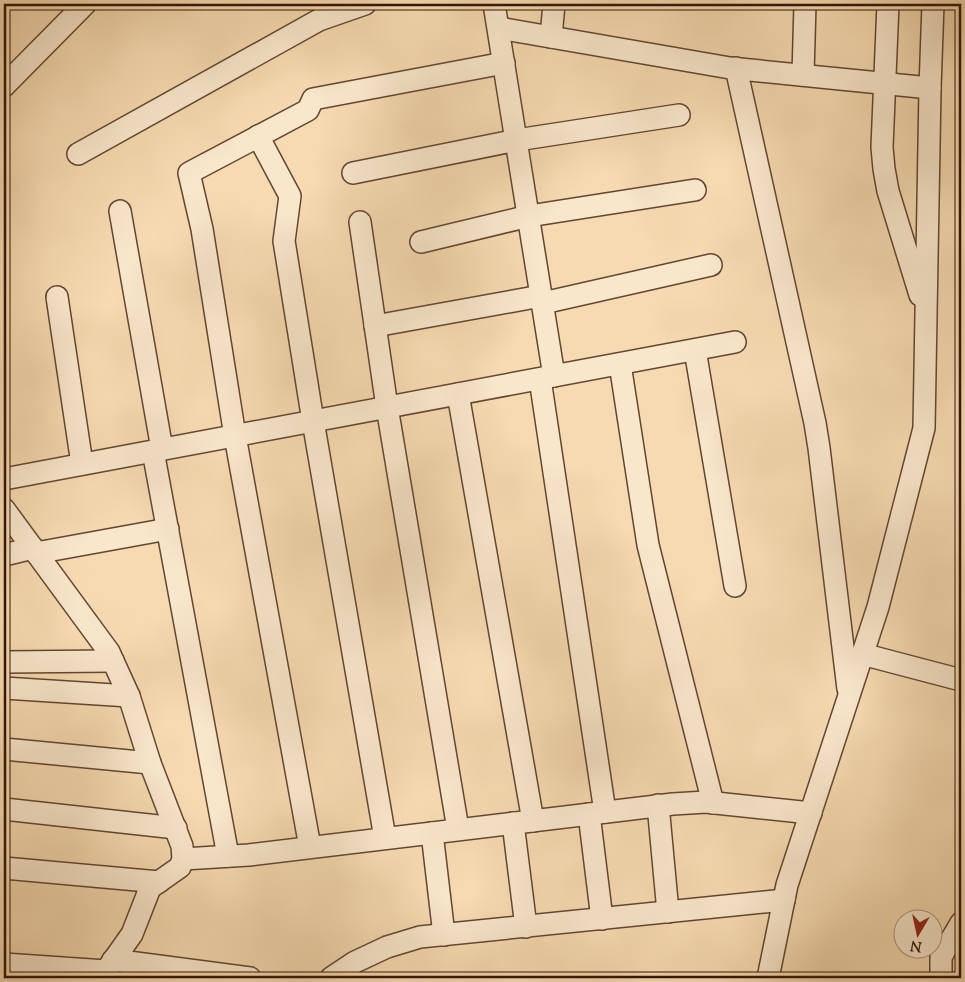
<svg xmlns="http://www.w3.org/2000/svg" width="965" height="982" font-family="'Sorts Mill Goudy',serif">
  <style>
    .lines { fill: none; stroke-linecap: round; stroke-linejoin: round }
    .minor-casing { stroke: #634632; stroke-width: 24 }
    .minor { stroke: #f9e7cc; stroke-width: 21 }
  </style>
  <rect width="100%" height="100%" fill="#f6dab1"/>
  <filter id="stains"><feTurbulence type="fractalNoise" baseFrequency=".004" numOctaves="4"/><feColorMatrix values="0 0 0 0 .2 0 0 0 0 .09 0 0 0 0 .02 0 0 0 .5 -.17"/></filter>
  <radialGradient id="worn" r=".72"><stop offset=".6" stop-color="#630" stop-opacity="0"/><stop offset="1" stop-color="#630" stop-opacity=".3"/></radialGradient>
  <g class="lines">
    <defs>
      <g id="minor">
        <polyline points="494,4 554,376"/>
        <polyline points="888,4 882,147 884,169 888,191 920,295"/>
        <polyline points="499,28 730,68 930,88"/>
        <polyline points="551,37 554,4"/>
        <polyline points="736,68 815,423 819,448 848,689"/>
        <polyline points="803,75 805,4"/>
        <polyline points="4,86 85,4"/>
        <polyline points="258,136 290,196 284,241 313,421 385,838"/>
        <polyline points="78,154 319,20 365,4"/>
        <polyline points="353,173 517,140 679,115"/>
        <polyline points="120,211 162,449"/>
        <polyline points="360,222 387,407 458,829"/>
        <polyline points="421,242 529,216 695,190"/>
        <polyline points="57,297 82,464"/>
        <polyline points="543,303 711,265"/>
        <polyline points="375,326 541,296"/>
        <polyline points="695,350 735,586"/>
        <polyline points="620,364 648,545 713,803"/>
        <polyline points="540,379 605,812"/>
        <polyline points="458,394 533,821"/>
        <polyline points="153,451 228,856"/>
        <polyline points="4,479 735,342"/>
        <polyline points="4,509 109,652 129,696 150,763 182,846 183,859 180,867 150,888 132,934 101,978"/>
        <polyline points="36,553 168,529"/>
        <polyline points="4,555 33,548"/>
        <polyline points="862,654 961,680"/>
        <polyline points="4,662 113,661"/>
        <polyline points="4,688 129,696"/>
        <polyline points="4,749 150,763"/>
        <polyline points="658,805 668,912"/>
        <polyline points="4,809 176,828"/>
        <polyline points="589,814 602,919"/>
        <polyline points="513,823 526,927"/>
        <polyline points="432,833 444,935"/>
        <polyline points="310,847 235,436 202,229 189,173 308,110 313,99 504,63"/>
        <polyline points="183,859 249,855 673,804 706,802 811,813"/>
        <polyline points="4,868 159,882"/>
        <polyline points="113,960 250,978"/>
        <polyline points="4,964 106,971"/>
        <polyline points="331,978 355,962 387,947 420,937 784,900"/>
        <polyline points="768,978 787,885 878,607 924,428 930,88 933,4"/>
        <polyline points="941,978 941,957 961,923"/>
      </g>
    </defs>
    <use href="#minor" class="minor-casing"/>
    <use href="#minor" class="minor"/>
  </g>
  <rect width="965" height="982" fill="none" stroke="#f6dab1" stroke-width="20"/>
  <rect x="5" y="5" width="955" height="972" fill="none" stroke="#321508" stroke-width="2.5"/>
  <rect x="10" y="10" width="945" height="962" fill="none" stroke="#321508"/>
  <g transform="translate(918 934) rotate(189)"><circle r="24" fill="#f9e7cc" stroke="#a9937e"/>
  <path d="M0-4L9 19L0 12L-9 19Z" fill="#8f2418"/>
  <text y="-8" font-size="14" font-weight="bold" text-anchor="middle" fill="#321508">N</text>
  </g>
  <rect width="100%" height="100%" filter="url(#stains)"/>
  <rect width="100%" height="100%" fill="url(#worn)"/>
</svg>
